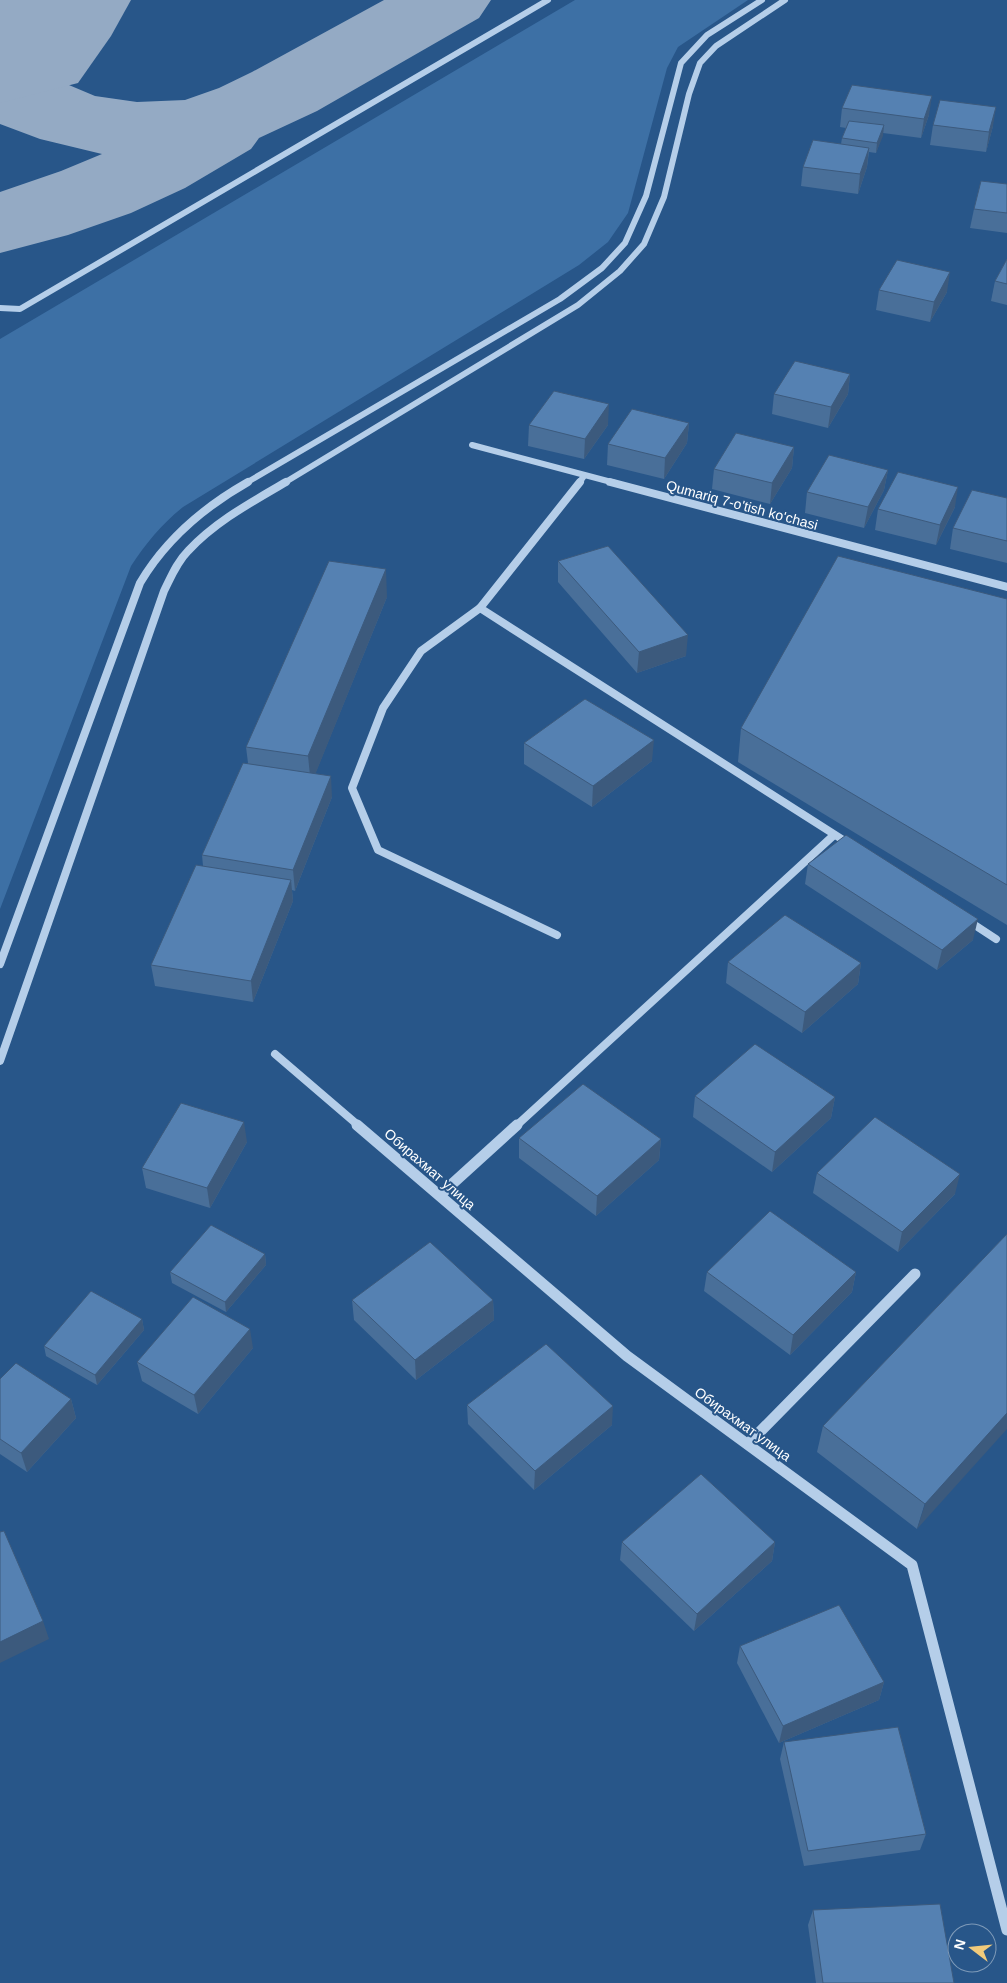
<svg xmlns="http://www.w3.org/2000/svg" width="1007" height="1983" font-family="Arial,sans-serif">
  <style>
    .green { fill: #3d70a5 }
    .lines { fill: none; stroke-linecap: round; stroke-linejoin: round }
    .taxiway { fill: #94aac4; fill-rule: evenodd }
    .runway { fill: #94aac4; fill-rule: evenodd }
    .minor-far2 { stroke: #b5cee9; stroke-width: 6 }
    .minor-far1 { stroke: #b5cee9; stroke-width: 8 }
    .minor { stroke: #b5cee9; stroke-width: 11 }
    .wall { fill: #496f99 }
    .shaded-wall { fill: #3c5a7d }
    .building { fill: #5581b2; stroke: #3c5a7d }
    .labels { text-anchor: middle; stroke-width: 4; stroke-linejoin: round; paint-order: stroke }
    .street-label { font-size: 14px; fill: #fff; stroke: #285689 }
  </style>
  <rect width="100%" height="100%" fill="#285689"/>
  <path class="green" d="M 575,0 L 748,0 L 678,47 L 667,68 L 628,213 L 608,242 L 579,265 L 183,507 C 162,524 146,543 131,566 L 0,909 L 0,339 Z"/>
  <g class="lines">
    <polygon class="taxiway" points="384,0 491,0 479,18 317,111 259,138 251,149 185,188 131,213 68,235 0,253 0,192 61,171 102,154 40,139 0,124 0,54 32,62 57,80 95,96 137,102 185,100 219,88 252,72"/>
    <polygon class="runway" points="0,0 131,0 111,36 78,83 0,103"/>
    <g class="minor-far2">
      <polyline points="0,308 20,309 548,0"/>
      <polyline points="472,445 615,483"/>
      <polyline points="246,483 560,299 602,268 625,243 646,196 681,63 707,35 762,0"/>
      <polyline points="284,483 578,305 620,271 644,244 664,197 689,94 700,63 716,46 785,0"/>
      <polyline points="579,483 584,476"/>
    </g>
    <g class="minor-far1">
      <polyline points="580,482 480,608 851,845"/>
      <polyline points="610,482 1007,587"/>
      <polyline points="480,608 421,651 383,708 352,788 378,850 557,935"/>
      <polyline points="967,920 996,939"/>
      <path d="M 0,964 L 140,583 C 166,539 204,507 248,482"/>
      <polyline points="275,1054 359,1126"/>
      <path d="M 0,1061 L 164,591 C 171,577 177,562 188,551 C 216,521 252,502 286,482"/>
      <polyline points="516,1126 834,835"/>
    </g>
    <g class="minor">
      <polyline points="357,1125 627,1356 912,1565 1007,1930"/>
      <polyline points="440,1195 517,1125"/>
      <polyline points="748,1444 915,1274"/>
    </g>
  </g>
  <g class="wall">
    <polygon points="842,108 929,115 921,138 883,133 876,153 869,152 867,167 858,194 801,186 803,167 841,144 842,138 846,128 840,127"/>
    <polygon points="933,125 993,126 986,152 930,145"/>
    <polygon points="1007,184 1007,233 970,228 974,209"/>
    <polygon points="1007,259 1007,305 991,301 995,281"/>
    <polygon points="879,290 947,292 930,322 876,310"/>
    <polygon points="850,374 848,394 828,428 772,414 774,394"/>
    <polygon points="689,423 687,443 664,479 607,465 608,444"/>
    <polygon points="529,425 608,425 584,459 528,446"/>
    <polygon points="794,447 792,468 770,504 712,489 714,469"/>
    <polygon points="888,470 884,490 864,528 805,513 807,492"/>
    <polygon points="1007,498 1007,563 950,549 953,528"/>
    <polygon points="955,507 936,545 875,530 878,509"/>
    <polygon points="558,561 686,656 637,673 558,582"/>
    <polygon points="387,597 315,774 332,797 295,891 292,890 293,901 253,1002 155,986 151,965 203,866 202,855 248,763 246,747"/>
    <polygon points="1007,599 1007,925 738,762 741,728"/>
    <polygon points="524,743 652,761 592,807 524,764"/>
    <polygon points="808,864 973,940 937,970 805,884"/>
    <polygon points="728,962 861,963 858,984 802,1033 726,983"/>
    <polygon points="695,1096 835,1097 831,1118 772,1172 693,1117"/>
    <polygon points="519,1138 661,1139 659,1160 596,1216 519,1158"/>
    <polygon points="247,1142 210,1208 146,1188 142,1168"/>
    <polygon points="817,1173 955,1194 898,1252 813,1193"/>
    <polygon points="1007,1234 917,1529 817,1452 823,1426"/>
    <polygon points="265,1254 266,1265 226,1312 172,1283 170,1272"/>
    <polygon points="707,1272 856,1272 852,1292 790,1355 704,1291"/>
    <polygon points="352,1300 493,1300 494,1320 416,1380 354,1320"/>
    <polygon points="142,1319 144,1330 97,1385 46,1356 44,1346"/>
    <polygon points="253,1348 198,1414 142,1381 137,1362"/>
    <polygon points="0,1379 71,1399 76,1418 27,1472 0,1454"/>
    <polygon points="467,1405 612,1425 534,1490 468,1424"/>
    <polygon points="622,1542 775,1542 772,1561 694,1631 620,1560"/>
    <polygon points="740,1646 884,1682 879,1700 779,1743 737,1663"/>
    <polygon points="784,1742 926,1834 920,1850 804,1866 780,1759"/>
    <polygon points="813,1910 954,1983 816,1983 808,1925"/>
  </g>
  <g class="shaded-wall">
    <polygon points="932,96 929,115 921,138 924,119"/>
    <polygon points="996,107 993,126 986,152 989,132"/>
    <polygon points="884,125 883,136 876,153 877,143"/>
    <polygon points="869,148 867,167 858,194 860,174"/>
    <polygon points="950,272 947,292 930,322 934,302"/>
    <polygon points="850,374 848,394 828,428 831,407"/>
    <polygon points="609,404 608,425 584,459 585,439"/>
    <polygon points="689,423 687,443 664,479 665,458"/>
    <polygon points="794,447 792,468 770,504 772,483"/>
    <polygon points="888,470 884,490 864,528 868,507"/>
    <polygon points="958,487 955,507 936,545 940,525"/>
    <polygon points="386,569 387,597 311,785 308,756"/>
    <polygon points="688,635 686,656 637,673 639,652"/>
    <polygon points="654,740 652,761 592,807 593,786"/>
    <polygon points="331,776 332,797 295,891 293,870"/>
    <polygon points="291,880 293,901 253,1002 251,981"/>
    <polygon points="978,919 973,940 937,970 942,950"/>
    <polygon points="861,963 858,984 802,1033 805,1012"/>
    <polygon points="835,1097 831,1118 772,1172 775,1152"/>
    <polygon points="244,1122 247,1142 210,1208 207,1188"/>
    <polygon points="661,1139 659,1160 596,1216 597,1196"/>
    <polygon points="960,1174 955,1194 898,1252 902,1232"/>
    <polygon points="265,1254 266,1265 226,1312 225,1302"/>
    <polygon points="856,1272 852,1292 790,1355 793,1335"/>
    <polygon points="493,1300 494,1320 416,1380 415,1360"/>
    <polygon points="142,1319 144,1330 97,1385 95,1375"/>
    <polygon points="250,1329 253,1348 198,1414 194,1395"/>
    <polygon points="71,1399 76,1418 27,1472 21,1453"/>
    <polygon points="613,1406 612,1425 534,1490 535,1471"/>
    <polygon points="1007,1413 1007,1429 917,1529 925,1504"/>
    <polygon points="775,1542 772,1561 694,1631 697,1614"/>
    <polygon points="43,1621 49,1639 0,1663 0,1642"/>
    <polygon points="884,1682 879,1700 779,1743 783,1726"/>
  </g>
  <g class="building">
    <polygon points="852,85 932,96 924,119 842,108"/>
    <polygon points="940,100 996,107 989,132 933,125"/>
    <polygon points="849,121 884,125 877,143 842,138"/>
    <polygon points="813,140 869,148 860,174 803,167"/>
    <polygon points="981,181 1007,184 1007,213 974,209"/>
    <polygon points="1007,259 1007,284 995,281"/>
    <polygon points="897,260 950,272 934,302 879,290"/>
    <polygon points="795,361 850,374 831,407 774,394"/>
    <polygon points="554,391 609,404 585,439 529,425"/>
    <polygon points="632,409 689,423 665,458 608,444"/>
    <polygon points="736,433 794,447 772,483 714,469"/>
    <polygon points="829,455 888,470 868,507 807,492"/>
    <polygon points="898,472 958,487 940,525 878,509"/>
    <polygon points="972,490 1007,498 1007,541 953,528"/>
    <polygon points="608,546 688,635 639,652 558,561"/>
    <polygon points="838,556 1007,599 1007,885 741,728"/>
    <polygon points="329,561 386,569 308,756 246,747"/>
    <polygon points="585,699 654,740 593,786 524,743"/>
    <polygon points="243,763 331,776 293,870 202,855"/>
    <polygon points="846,835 978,919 942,950 808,864"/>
    <polygon points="196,865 291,880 251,981 151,965"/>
    <polygon points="785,915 861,963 805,1012 728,962"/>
    <polygon points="755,1044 835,1097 775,1152 695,1096"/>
    <polygon points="583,1084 661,1139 597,1196 519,1138"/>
    <polygon points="181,1103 244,1122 207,1188 142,1168"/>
    <polygon points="875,1117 960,1174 902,1232 817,1173"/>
    <polygon points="770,1211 856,1272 793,1335 707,1272"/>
    <polygon points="211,1225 265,1254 225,1302 170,1272"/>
    <polygon points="1007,1234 1007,1413 925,1504 823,1426"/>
    <polygon points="430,1242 493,1300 415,1360 352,1300"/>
    <polygon points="91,1291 142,1319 95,1375 44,1346"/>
    <polygon points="193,1297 250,1329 194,1395 137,1362"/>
    <polygon points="546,1344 613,1406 535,1471 467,1405"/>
    <polygon points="16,1363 71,1399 21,1453 0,1439 0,1379"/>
    <polygon points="701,1474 775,1542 697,1614 622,1542"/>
    <polygon points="4,1531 43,1621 0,1642 0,1532"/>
    <polygon points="839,1605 884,1682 783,1726 740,1646"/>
    <polygon points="898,1727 926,1834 808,1851 784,1742"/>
    <polygon points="940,1904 954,1983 823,1983 813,1910"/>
  </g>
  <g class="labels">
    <g class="street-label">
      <text transform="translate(742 505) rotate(15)" y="5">Qumariq 7-o'tish ko'chasi</text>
      <text transform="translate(430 1169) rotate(41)" y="5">Обирахмат улица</text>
      <text transform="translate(743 1424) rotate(36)" y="5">Обирахмат улица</text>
    </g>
  </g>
  <g transform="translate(972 1948) rotate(286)"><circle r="24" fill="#285689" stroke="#7e9ab8"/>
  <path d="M0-4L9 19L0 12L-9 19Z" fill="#f1ca7b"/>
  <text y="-8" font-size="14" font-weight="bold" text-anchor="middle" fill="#ffffff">N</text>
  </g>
</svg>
